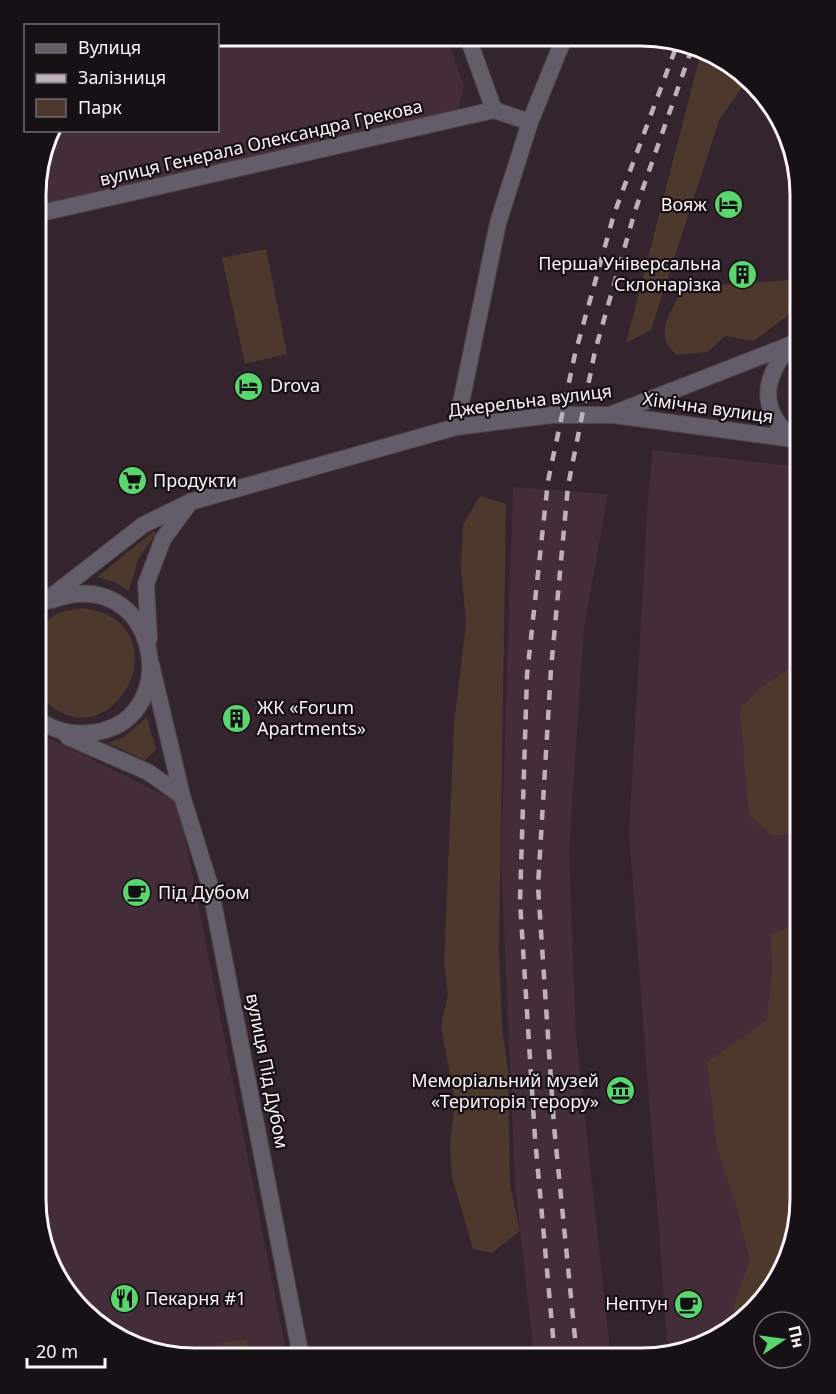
<svg xmlns="http://www.w3.org/2000/svg" width="836" height="1394" font-family="'Noto Sans',sans-serif">
  <style>
    .built { fill: #422d39 }
    .green { fill: #4c382d }
    .lines { fill: none; stroke-linecap: round; stroke-linejoin: round }
    .minor-casing { stroke: #4f4149; stroke-width: 18 }
    .tertiary-casing { stroke: #4f4149; stroke-width: 18 }
    .minor { stroke: #635c69; stroke-width: 16 }
    .tertiary { stroke: #635c69; stroke-width: 16 }
    .rail { stroke: #beb2b9; stroke-width: 4.5; stroke-dasharray: 10 10; stroke-linecap: butt }
    .labels { text-anchor: middle; stroke-width: 4.5; stroke-linejoin: round; paint-order: stroke }
    .street-label { font-size: 18px; fill: #fcf2f7; stroke: #171014 }
    .poi-label { font-size: 18px; fill: #fcf2f7; stroke: #171014; text-anchor: start }
    .rim { fill: none; stroke: #fcf2f7; stroke-width: 3 }
  </style>
  <rect width="100%" height="100%" fill="#33242d"/>
  <g class="built">
    <polygon points="218,36 446,38 464,85 458,112 37,206 37,175 51,131 218,130"/>
    <polygon points="653,450 800,467 800,1210 767,1295 701,1346 668,1353 629,834 648,496"/>
    <polygon points="513,487 608,494 584,628 569,852 576,1034 611,1358 534,1358 515,1183 501,860"/>
    <polygon points="37,732 178,802 287,1357 174,1357 98,1325 48,1259 36,1199"/>
  </g>
  <g class="green">
    <polygon points="701,52 738,69 747,81 719,120 651,330 626,343"/>
    <polygon points="266,249 287,354 245,364 222,258"/>
    <path d="M 800,279 L 800,310 L 788,315 L 754,341 L 725,336 L 708,352 L 677,355 C 653,335 669,317 680,293 L 704,286 Z"/>
    <path d="M 800,360 L 800,417 C 785,397 789,381 800,360 Z"/>
    <polygon points="480,496 506,504 499,949 502,1027 508,1070 510,1185 520,1231 492,1253 473,1249 452,1177 450,1144 455,1102 441,1026 448,994 444,964 454,724 466,623 461,567 463,525"/>
    <polygon points="154,531 156,533 138,560 129,591 114,582 97,577"/>
    <polygon points="800,606 800,652 789,614"/>
    <path d="M 82,608 C 192,622 107,778 37,692 C 37,649 25,614 82,608 Z"/>
    <polygon points="800,660 800,824 789,834 773,836 749,815 740,709 757,691"/>
    <polygon points="147,717 156,750 145,760 108,743 124,737"/>
    <polygon points="800,923 800,1210 767,1295 736,1319 733,1307 750,1261 737,1208 717,1148 707,1062 767,1020 772,975 771,934"/>
    <polygon points="246,1339 250,1357 222,1357 220,1343"/>
  </g>
  <g class="lines">
    <defs>
      <g id="minor">
        <polyline points="468,38 494,110"/>
        <polyline points="494,110 530,122"/>
        <polyline points="37,214 494,110"/>
      </g>
      <g id="tertiary">
        <path d="M 790,345 C 763,379 758,409 793,439"/>
        <polyline points="614,415 800,440"/>
        <polyline points="456,427 498,223 530,122 564,38"/>
        <polyline points="43,603 143,525 190,502 456,427 552,415 610,415 800,341"/>
        <polyline points="149,639 146,584 163,539 188,505"/>
        <polyline points="151,664 182,796 210,886 301,1357"/>
        <path d="M 37,719 C 56,732 74,736 97,732 C 187,716 156,561 52,600"/>
        <polyline points="68,737 148,772 182,796"/>
      </g>
    </defs>
    <use href="#minor" class="minor-casing"/>
    <use href="#tertiary" class="tertiary-casing"/>
    <use href="#minor" class="minor"/>
    <use href="#tertiary" class="tertiary"/>
    <g class="rail">
      <polyline points="555,1358 535,1138 520,901 527,675 548,481 575,354 614,214 678,42"/>
      <polyline points="577,1358 554,1126 538,886 551,669 568,486 595,351 635,211 692,48"/>
    </g>
  </g>
  <defs>
    <symbol id="hotel-disc" viewBox="-11 -11 22 22"><circle r="9.5" fill="#5bd56e" stroke="#171014"/><path d="M-6-4.5h1.5V1H6V5H4.5V3h-9V5H-6ZM-4 0a1.8 1.8 0 1 1 3.6 0ZM.5 0V-2.5h3Q6-2.5 6 0Z" fill="#111"/></symbol>
    <symbol id="building-disc" viewBox="-11 -11 22 22"><circle r="9.5" fill="#5bd56e" stroke="#171014"/><path d="M-4-6H4V6H1V3H-1V6H-4ZM-2.5-4.3h1.7v1.8h-1.7ZM.8-4.3h1.7v1.8H.8ZM-2.5-1h1.7V.8h-1.7ZM.8-1h1.7V.8H.8Z" fill="#111"/></symbol>
    <symbol id="supermarket-disc" viewBox="-11 -11 22 22"><circle r="9.5" fill="#5bd56e" stroke="#171014"/><path d="M-6-5.5h2.5l.6 2H6L4.5 2H-2.5L-4.4-4H-6ZM-1.5 3.2a1.3 1.3 0 1 0 .1 0ZM3 3.2a1.3 1.3 0 1 0 .1 0Z" fill="#111"/></symbol>
    <symbol id="cafe-disc" viewBox="-11 -11 22 22"><circle r="9.5" fill="#5bd56e" stroke="#171014"/><path d="M-5.5-4.5H6V0H3Q3 3.5 0 3.5H-2.5Q-5.5 3.5-5.5 0ZM3-3.2v2h1.7v-2ZM-6 4.5H4V6H-6Z" fill="#111"/></symbol>
    <symbol id="museum-disc" viewBox="-11 -11 22 22"><circle r="9.5" fill="#5bd56e" stroke="#171014"/><path d="M0-6L6-3V-2H-6V-3ZM-5-1h2V3h-2ZM-1-1h2V3h-2ZM3-1h2V3H3ZM-6 4H6V6H-6Z" fill="#111"/></symbol>
    <symbol id="restaurant-disc" viewBox="-11 -11 22 22"><circle r="9.5" fill="#5bd56e" stroke="#171014"/><path d="M-5-6h1v4h1v-4h1v4h1v-4h1v5L-1.5 .5V6h-2V.5L-5-1ZM5-6V6H3V1.5H1.5Q1.5-4 5-6Z" fill="#111"/></symbol>
  </defs>
  <g fill-rule="evenodd">
    <use href="#hotel-disc" x="712" y="188" width="33" height="33"/>
    <use href="#building-disc" x="726" y="258" width="33" height="33"/>
    <use href="#hotel-disc" x="232" y="370" width="33" height="33"/>
    <use href="#supermarket-disc" x="116" y="464" width="33" height="33"/>
    <use href="#building-disc" x="220" y="702" width="33" height="33"/>
    <use href="#cafe-disc" x="120" y="876" width="33" height="33"/>
    <use href="#museum-disc" x="604" y="1074" width="33" height="33"/>
    <use href="#restaurant-disc" x="108" y="1282" width="33" height="33"/>
    <use href="#cafe-disc" x="672" y="1288" width="33" height="33"/>
  </g>
  <g class="labels">
    <g class="street-label">
      <text transform="translate(261 143) rotate(-13)" y="6">вулиця Генерала Олександра Грекова</text>
      <text transform="translate(530 401) rotate(-7)" y="6">Джерельна вулиця</text>
      <text transform="translate(708 408) rotate(8)" y="6">Хімічна вулиця</text>
      <text transform="translate(267 1071) rotate(79)" y="6">вулиця Під Дубом</text>
    </g>
    <g class="poi-label">
      <text x="707" y="211" text-anchor="end">Вояж</text>
      <text x="721" y="270" text-anchor="end">Перша Універсальна<tspan x="721" dy="21">Склонарізка</tspan></text>
      <text x="270" y="392">Drova</text>
      <text x="153" y="487">Продукти</text>
      <text x="257" y="714">ЖК «Forum<tspan x="257" dy="21">Apartments»</tspan></text>
      <text x="158" y="899">Під Дубом</text>
      <text x="599" y="1087" text-anchor="end">Меморіальний музей<tspan x="599" dy="21">«Територія терору»</tspan></text>
      <text x="145" y="1305">Пекарня #1</text>
      <text x="668" y="1310" text-anchor="end">Нептун</text>
    </g>
  </g>
  <path d="M0 0H836V1394H0ZM195 46H641A149 149 0 0 1 790 195V1199A149 149 0 0 1 641 1348H195A149 149 0 0 1 46 1199V195A149 149 0 0 1 195 46Z" fill="#171014" fill-rule="evenodd"/>
  <path class="rim" d="M195 46H641A149 149 0 0 1 790 195V1199A149 149 0 0 1 641 1348H195A149 149 0 0 1 46 1199V195A149 149 0 0 1 195 46Z"/>
  <rect x="24" y="24" width="195" height="108" fill="#171014" stroke="#736a6f" stroke-width="1.5"/>
  <rect x="36" y="44" width="30" height="9" fill="#635c69" stroke="#736a6f" stroke-width="1.5"/>
  <text x="78" y="54" font-size="18" fill="#fcf2f7">Вулиця</text>
  <rect x="36" y="74" width="30" height="9" fill="#beb2b9" stroke="#736a6f" stroke-width="1.5"/>
  <text x="78" y="84" font-size="18" fill="#fcf2f7">Залізниця</text>
  <rect x="36" y="99" width="30" height="18" fill="#4c382d" stroke="#736a6f" stroke-width="1.5"/>
  <text x="78" y="114" font-size="18" fill="#fcf2f7">Парк</text>
  <g transform="translate(782 1340) rotate(77)"><circle r="28" fill="#171014" stroke="#736a6f" stroke-width="1.5"/>
  <path d="M0-4.5L10 22L0 15L-10 22Z" fill="#5bd56e"/>
  <text y="-9" font-size="16" font-weight="bold" text-anchor="middle" fill="#fcf2f7">Пн</text>
  </g>
  <path d="M27 1358v9h78v-9" fill="none" stroke="#fcf2f7" stroke-width="3"/>
  <text x="36" y="1358" font-size="18" fill="#fcf2f7" stroke="#171014" stroke-width="4.5" paint-order="stroke">20 m</text>
</svg>
